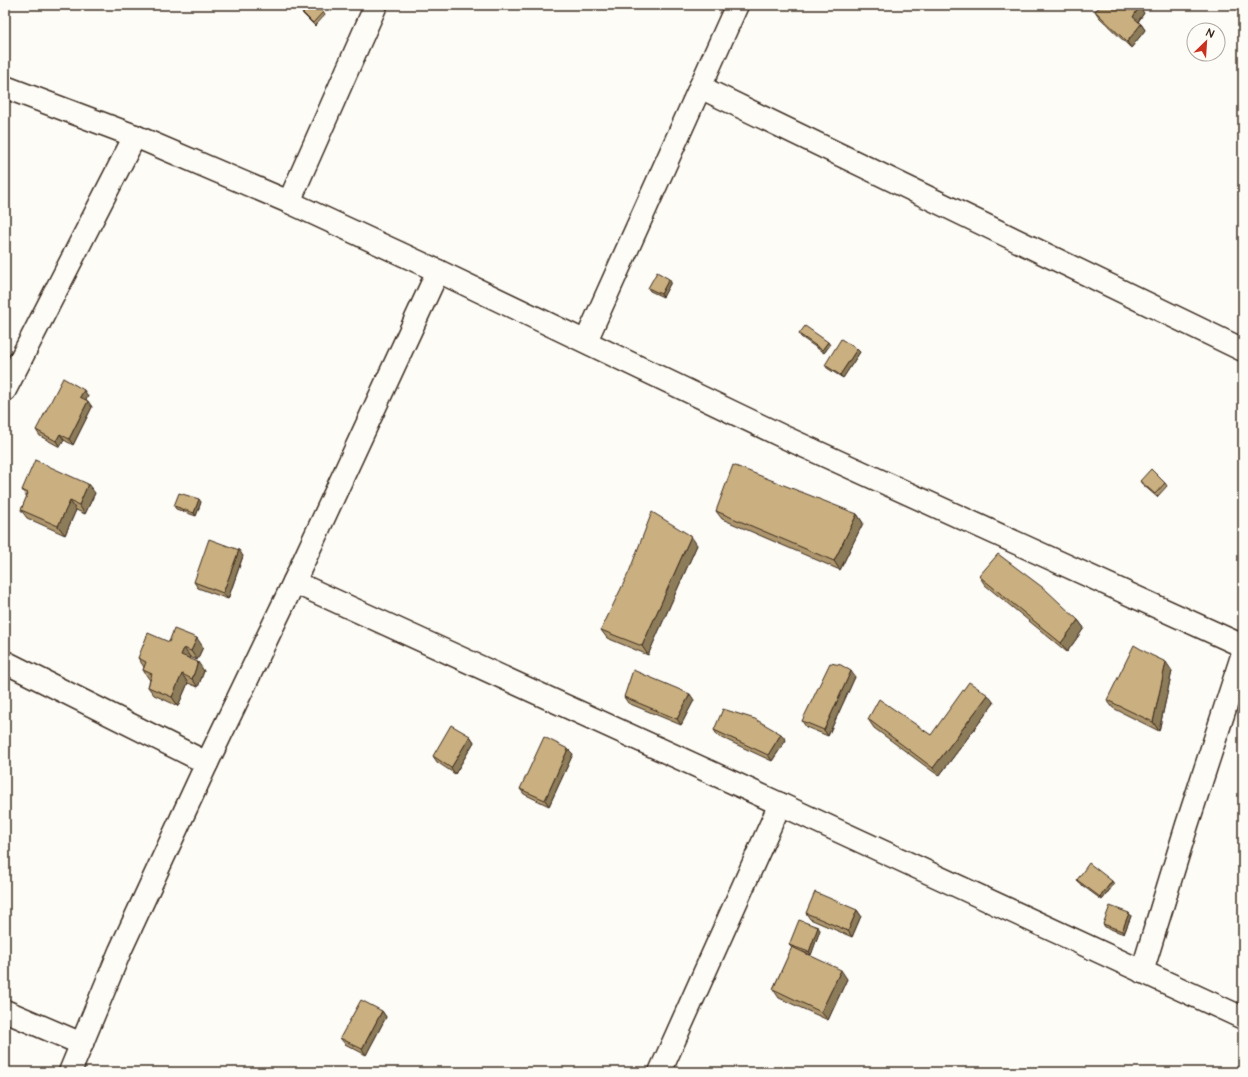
<svg xmlns="http://www.w3.org/2000/svg" width="1248" height="1077" font-family="'Architects Daughter',sans-serif">
  <style>
    .lines { fill: none; stroke-linecap: round; stroke-linejoin: round }
    .minor-casing { stroke: #3b2a1e; stroke-width: 25 }
    .minor { stroke: #fdfcf7; stroke-width: 22 }
    .wall { fill: #ae976e; stroke: #3b2a1e }
    .shaded-wall { fill: #8d7b5a; stroke: #3b2a1e }
    .building { fill: #cab080; stroke: #3b2a1e }
  </style>
  <rect width="100%" height="100%" fill="#fdfcf7"/>
  <filter id="ink" filterUnits="userSpaceOnUse"><feTurbulence type="fractalNoise" baseFrequency=".025" numOctaves="2"/><feDisplacementMap in="SourceGraphic" scale="8" xChannelSelector="R" yChannelSelector="G"/><feConvolveMatrix kernelMatrix="1 2 1 2 8 2 1 2 1" color-interpolation-filters="sRGB"/></filter>
  <g filter="url(#ink)">
    <g class="lines">
      <defs>
        <g id="minor">
          <polyline points="5,87 135,136 289,202 438,271 784,437 1243,646"/>
          <polyline points="700,87 1243,350"/>
          <polyline points="289,202 376,5"/>
          <polyline points="586,341 737,5"/>
          <polyline points="5,390 135,136"/>
          <polyline points="294,582 780,804 1243,1018"/>
          <polyline points="5,662 207,763"/>
          <polyline points="1142,972 1187,825 1243,653"/>
          <polyline points="5,1011 82,1044"/>
          <polyline points="70,1072 120,951 207,763 294,582 438,271"/>
          <polyline points="660,1072 780,804"/>
        </g>
      </defs>
      <use href="#minor" class="minor-casing"/>
      <use href="#minor" class="minor"/>
    </g>
    <g class="wall">
      <polygon points="1139,7 1144,13 1138,22 1141,24 1145,30 1131,48 1099,17 1095,11"/>
      <polygon points="301,11 323,12 325,15 315,26 303,14"/>
      <polygon points="671,282 663,297 650,291 648,288"/>
      <polygon points="799,334 830,345 824,353 801,337"/>
      <polygon points="857,349 860,352 843,378 827,368 825,365"/>
      <polygon points="88,396 86,400 92,407 73,445 64,440 60,447 40,436 36,430"/>
      <polygon points="1140,481 1165,483 1167,486 1157,497 1142,484"/>
      <polygon points="22,490 95,493 85,514 76,510 65,535 27,518 21,510 27,497"/>
      <polygon points="201,502 196,516 176,509 174,506"/>
      <polygon points="716,511 857,514 863,523 840,570 722,519"/>
      <polygon points="697,545 648,655 607,638 601,630"/>
      <polygon points="243,556 228,599 198,588 194,582"/>
      <polygon points="979,576 1078,620 1084,628 1067,652 985,585"/>
      <polygon points="169,642 203,647 197,660 190,657 189,659 204,671 198,687 188,683 178,706 154,695 148,687 150,680 149,679 143,670 144,667 138,658"/>
      <polygon points="1172,671 1159,731 1113,708 1107,700"/>
      <polygon points="855,677 828,736 806,727 802,721"/>
      <polygon points="624,697 694,700 681,725 628,703"/>
      <polygon points="994,703 939,776 874,728 868,719 931,735"/>
      <polygon points="714,730 781,734 786,740 772,761 718,736"/>
      <polygon points="470,736 474,742 455,774 437,762 433,756"/>
      <polygon points="573,754 549,806 524,794 520,789"/>
      <polygon points="1077,880 1114,884 1102,900 1079,883"/>
      <polygon points="857,910 861,916 852,937 810,919 806,913"/>
      <polygon points="1129,913 1131,916 1124,934 1105,927 1103,924"/>
      <polygon points="820,930 811,955 803,952 847,979 828,1020 779,998 773,989 792,948 789,945"/>
      <polygon points="382,1011 386,1017 366,1055 345,1044 340,1038"/>
    </g>
    <g class="shaded-wall">
      <polygon points="1139,7 1144,13 1137,23 1133,17"/>
      <polygon points="1141,24 1145,30 1131,48 1127,42"/>
      <polygon points="669,279 671,282 663,297 661,294"/>
      <polygon points="828,342 830,345 824,353 822,350"/>
      <polygon points="857,349 860,352 843,378 840,375"/>
      <polygon points="84,390 88,396 84,403 80,397"/>
      <polygon points="88,401 92,407 73,445 69,439"/>
      <polygon points="60,434 64,440 60,447 56,441"/>
      <polygon points="88,484 95,493 85,514 79,505"/>
      <polygon points="199,499 201,502 196,516 194,513"/>
      <polygon points="70,501 76,510 65,535 58,526"/>
      <polygon points="857,514 863,523 840,570 834,561"/>
      <polygon points="691,536 697,545 648,655 642,646"/>
      <polygon points="239,550 243,556 228,599 223,593"/>
      <polygon points="1078,620 1084,628 1067,652 1061,643"/>
      <polygon points="197,638 203,647 197,660 191,651"/>
      <polygon points="184,648 190,657 187,664 181,655"/>
      <polygon points="198,662 204,671 198,687 192,679"/>
      <polygon points="1166,662 1172,671 1159,731 1153,722"/>
      <polygon points="851,671 855,677 828,736 824,730"/>
      <polygon points="182,674 188,683 178,706 172,697"/>
      <polygon points="690,694 694,700 681,725 677,719"/>
      <polygon points="988,695 994,703 939,776 933,768"/>
      <polygon points="781,734 786,740 772,761 768,755"/>
      <polygon points="470,736 474,742 455,774 451,768"/>
      <polygon points="568,749 573,754 549,806 545,800"/>
      <polygon points="1112,881 1114,884 1102,900 1100,897"/>
      <polygon points="857,910 861,916 852,937 848,931"/>
      <polygon points="1129,913 1131,916 1124,934 1122,931"/>
      <polygon points="818,927 820,930 811,955 809,952"/>
      <polygon points="841,970 847,979 828,1020 821,1012"/>
      <polygon points="382,1011 386,1017 366,1055 362,1049"/>
    </g>
    <g class="building">
      <polygon points="307,5 316,5 323,12 313,23 301,11"/>
      <polygon points="1102,5 1137,5 1139,7 1133,17 1141,24 1127,42 1095,11"/>
      <polygon points="657,272 669,279 661,294 648,288"/>
      <polygon points="805,326 828,342 822,350 799,334"/>
      <polygon points="841,339 857,349 840,375 825,365"/>
      <polygon points="63,378 84,390 80,397 88,401 69,439 60,434 56,441 36,430"/>
      <polygon points="35,460 88,484 79,505 70,501 58,526 21,510 28,493 22,490"/>
      <polygon points="733,465 857,514 834,561 716,511"/>
      <polygon points="1151,469 1165,483 1155,494 1140,481"/>
      <polygon points="179,493 199,499 194,513 174,506"/>
      <polygon points="652,512 691,536 642,646 601,630 629,572"/>
      <polygon points="209,539 239,550 223,593 194,582"/>
      <polygon points="998,554 1046,590 1078,620 1061,643 979,576"/>
      <polygon points="174,629 197,638 191,651 184,648 181,655 198,662 192,679 182,674 172,697 148,687 152,674 143,670 146,662 138,658 148,633 169,642"/>
      <polygon points="1134,645 1151,655 1166,662 1153,722 1107,700"/>
      <polygon points="830,663 841,665 851,671 824,730 802,721"/>
      <polygon points="633,670 690,694 677,719 624,697"/>
      <polygon points="969,682 988,695 933,768 868,719 879,699 931,735"/>
      <polygon points="723,709 755,719 781,734 768,755 714,730"/>
      <polygon points="451,725 470,736 451,768 433,756"/>
      <polygon points="544,737 568,749 545,800 520,789"/>
      <polygon points="1089,863 1112,881 1100,897 1077,880"/>
      <polygon points="815,892 857,910 848,931 806,913"/>
      <polygon points="1110,906 1129,913 1122,931 1103,924"/>
      <polygon points="799,920 818,927 809,952 789,945"/>
      <polygon points="792,947 841,970 821,1012 773,989"/>
      <polygon points="361,1000 382,1011 362,1049 340,1038"/>
    </g>
  </g>
  <rect width="1248" height="1077" fill="none" stroke="#fdfcf7" stroke-width="20"/>
  <rect x="10" y="10" width="1228" height="1057" fill="none" stroke="#3b2a1e" stroke-width="1.5" filter="url(#ink)"/>
  <g transform="translate(1206 42) rotate(25)"><circle r="19" fill="#fdfcf7" stroke="#afa8a0"/>
  <path d="M0-3L7 15L0 10L-7 15Z" fill="#c8321e"/>
  <text y="-6" font-size="11" font-weight="bold" text-anchor="middle" fill="#3b2a1e">N</text>
  </g>
</svg>
